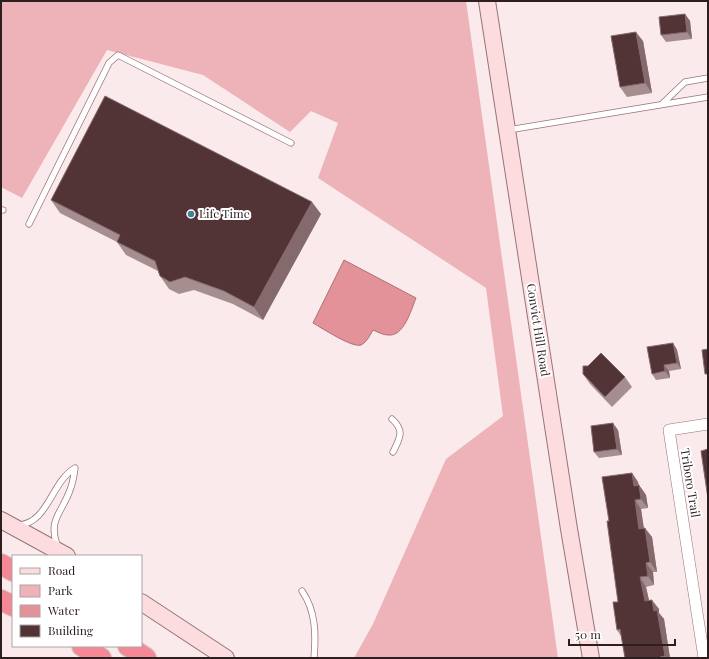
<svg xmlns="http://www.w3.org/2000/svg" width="709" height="659" font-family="'Playfair Display',serif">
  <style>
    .green { fill: #edb3b8 }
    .water { fill: #e3929a; stroke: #ac7075 }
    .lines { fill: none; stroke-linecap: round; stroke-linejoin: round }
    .lane-casing { stroke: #987477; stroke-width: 7 }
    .street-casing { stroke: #987477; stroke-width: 12 }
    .secondary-casing { stroke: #987477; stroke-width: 18 }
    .highway-casing { stroke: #cdc9c9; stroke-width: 22 }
    .lane { stroke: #fff; stroke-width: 5.5 }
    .street { stroke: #fff; stroke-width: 11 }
    .secondary { stroke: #fcdcdf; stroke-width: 16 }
    .highway { stroke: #f48995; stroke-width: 20 }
    .wall { fill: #a68e90 }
    .shaded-wall { fill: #846a6c }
    .building { fill: #523336; stroke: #846a6c }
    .poi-dot { fill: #448298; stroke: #fff; stroke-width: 1.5 }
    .labels { text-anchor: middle; stroke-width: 4; stroke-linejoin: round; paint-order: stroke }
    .poi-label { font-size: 12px; fill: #2d1f20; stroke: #fff; text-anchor: start }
    .street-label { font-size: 12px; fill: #2d1f20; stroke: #fff }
  </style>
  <rect width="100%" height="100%" fill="#faeaeb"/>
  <polygon class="green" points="1,1 466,1 558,658 354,658 373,624 446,459 503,416 486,288 318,178 338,123 311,111 290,132 203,75 107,50 22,198 1,187"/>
  <path class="water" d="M 344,260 L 416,298 C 411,310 404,337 388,335 C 383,335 378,332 373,330 C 370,335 367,342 361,345 C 352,348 322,328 313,323 Z"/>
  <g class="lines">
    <defs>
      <g id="lane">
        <polyline points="662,104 685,82 708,78"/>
        <polyline points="508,130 708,97"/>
        <polyline points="1,210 3,210"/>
        <polyline points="29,224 109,63 118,55 291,143"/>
        <path d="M 392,419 C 405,431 400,438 393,452"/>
        <path d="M 18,525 C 48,524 51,482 75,468 C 74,475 73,483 70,490 C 62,513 47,520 58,547"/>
        <path d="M 302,591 C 316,611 316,635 314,658"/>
      </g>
      <polyline id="street" points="704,658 669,430 708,424"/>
      <g id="secondary">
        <polyline points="487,1 569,529 591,658"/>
        <polyline points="1,520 67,556"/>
        <polyline points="141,602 226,658"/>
      </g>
      <g id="highway">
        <polyline points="1,564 13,571"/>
        <polyline points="1,600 13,606"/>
        <polyline points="82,646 101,658"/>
        <polyline points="128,646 146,658"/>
      </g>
    </defs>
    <use href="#lane" class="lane-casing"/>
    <use href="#street" class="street-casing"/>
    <use href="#secondary" class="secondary-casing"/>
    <use href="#highway" class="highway-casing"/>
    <use href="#lane" class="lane"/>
    <use href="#street" class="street"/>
    <use href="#secondary" class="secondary"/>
    <use href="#highway" class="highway"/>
  </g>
  <g class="wall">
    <polygon points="685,14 690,21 692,39 666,42 661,35"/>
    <polygon points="643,41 652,93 627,97 620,87"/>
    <polygon points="51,200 321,214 263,320 233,304 194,290 179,294 169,289 160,276 158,271 126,255 117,242 60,213"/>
    <polygon points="673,343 677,350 681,369 669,371 670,378 656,380 652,374"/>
    <polygon points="583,374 625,377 632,387 612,407 590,384"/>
    <polygon points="618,430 622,455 599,458 594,452"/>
    <polygon points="632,473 638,482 639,485 646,495 648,508 641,509 644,528 652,537 657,572 653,572 654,585 646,587 649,600 659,609 659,613 664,619 670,658 625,658 621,636 617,630 618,602"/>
  </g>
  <g class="shaded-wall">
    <polygon points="685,14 690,21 692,39 687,32"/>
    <polygon points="636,32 643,41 652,93 645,83"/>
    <polygon points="312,202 321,214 263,320 254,307"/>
    <polygon points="673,343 677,350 681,369 677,363"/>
    <polygon points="664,365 669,371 670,378 665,371"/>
    <polygon points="613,423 618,430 622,455 617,449"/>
    <polygon points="632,473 638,482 640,496 634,486"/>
    <polygon points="639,485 646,495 648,508 641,499"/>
    <polygon points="635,500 641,509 645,538 639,529"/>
    <polygon points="645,528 652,537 657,572 650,562"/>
    <polygon points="646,563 653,572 654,585 648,576"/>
    <polygon points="640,577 646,587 651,610 645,601"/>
    <polygon points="652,600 659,609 659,613 664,619 670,658 667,658 665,656 654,611"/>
  </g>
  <g class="building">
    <polygon points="685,14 687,32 661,35 659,17"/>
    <polygon points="636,32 645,83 620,87 611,36"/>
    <polygon points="105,96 312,202 254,307 224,291 185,277 170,282 160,276 155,261 117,242 120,235 51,200"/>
    <polygon points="673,343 677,363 664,365 665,371 652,374 647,347"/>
    <polygon points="708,349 708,374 705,374 702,350"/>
    <polygon points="601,353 625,377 605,397 583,374 583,366 588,366"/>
    <polygon points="613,423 617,449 594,452 591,426"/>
    <polygon points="708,449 708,499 701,451"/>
    <polygon points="632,473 634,486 639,485 641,499 635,500 639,529 645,528 650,562 646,563 648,576 640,577 645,601 652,600 654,611 657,610 665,656 660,657 660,658 625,658 620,629 617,630 613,602 618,602 607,521 609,521 602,477"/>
  </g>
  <circle class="poi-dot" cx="191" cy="214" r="4"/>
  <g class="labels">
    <g class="poi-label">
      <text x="199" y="218">Life Time</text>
    </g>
    <g class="street-label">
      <text transform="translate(538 330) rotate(81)" y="4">Convict Hill Road</text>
      <text transform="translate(690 483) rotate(81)" y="4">Triboro Trail</text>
    </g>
  </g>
  <rect width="709" height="659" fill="none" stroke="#2d1f20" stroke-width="4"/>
  <rect x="12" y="555" width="130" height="92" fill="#ffffff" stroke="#aba5a6"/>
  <rect x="20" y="568" width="20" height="6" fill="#fcdcdf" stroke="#aba5a6"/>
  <text x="48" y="575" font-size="12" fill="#2d1f20">Road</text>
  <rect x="20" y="585" width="20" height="12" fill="#edb3b8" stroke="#aba5a6"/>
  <text x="48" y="595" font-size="12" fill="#2d1f20">Park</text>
  <rect x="20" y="605" width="20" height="12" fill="#e3929a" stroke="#aba5a6"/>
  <text x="48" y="615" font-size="12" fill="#2d1f20">Water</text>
  <rect x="20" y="625" width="20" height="12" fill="#523336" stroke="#aba5a6"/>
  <text x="48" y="635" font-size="12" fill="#2d1f20">Building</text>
  <path d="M569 639v6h106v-6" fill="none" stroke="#2d1f20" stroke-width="2"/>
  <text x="575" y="639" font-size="12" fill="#2d1f20" stroke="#ffffff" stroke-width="3" paint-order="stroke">50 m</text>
</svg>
